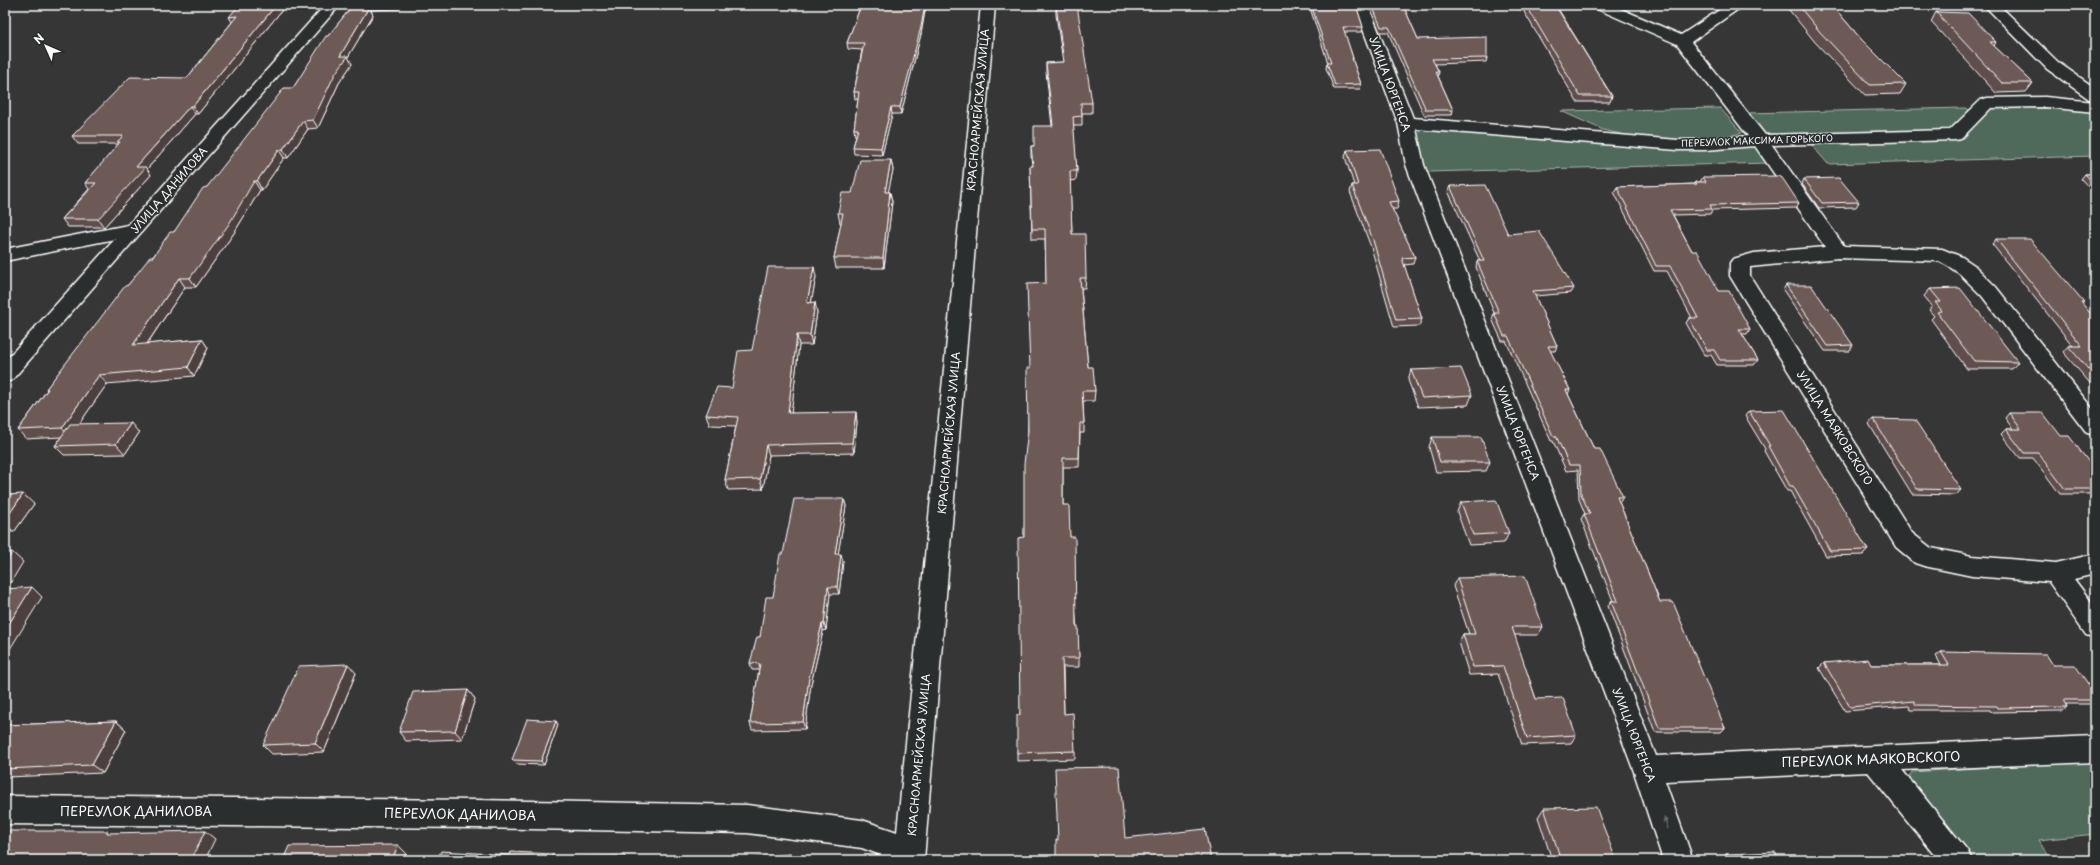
<svg xmlns="http://www.w3.org/2000/svg" width="2100" height="865" font-family="'Playpen Sans',sans-serif">
  <style>
    .green { fill: #4f6b5a; stroke: #a7b5ac }
    .lines { fill: none; stroke-linecap: round; stroke-linejoin: round }
    .minor-casing { stroke: #fff; stroke-width: 3 }
    .minor { fill: #2a2d2e; fill-rule: evenodd }
    .wall { fill: #5e4d4b; stroke: #fff }
    .shaded-wall { fill: #4c3f3d; stroke: #fff }
    .building { fill: #6d5a57; stroke: #fff }
    .oneway { fill: #6a6c6d }
    .labels { text-anchor: middle; stroke-width: 3; stroke-linejoin: round; paint-order: stroke }
    .far-street-label { font-size: 9px; fill: #fff; stroke: #2a2d2e }
    .street-label { font-size: 11px; fill: #fff; stroke: #2a2d2e }
    .near-street-label { font-size: 13px; fill: #fff; stroke: #2a2d2e }
  </style>
  <rect width="100%" height="100%" fill="#373636"/>
  <filter id="ink" filterUnits="userSpaceOnUse"><feTurbulence type="fractalNoise" baseFrequency=".025" numOctaves="2"/><feDisplacementMap in="SourceGraphic" scale="8" xChannelSelector="R" yChannelSelector="G"/><feConvolveMatrix kernelMatrix="1 2 1 2 8 2 1 2 1" color-interpolation-filters="sRGB"/></filter>
  <g filter="url(#ink)">
    <g class="green">
      <polygon points="2040,105 2095,111 2095,156 1828,164 1808,141 1959,139 1991,106"/>
      <polygon points="1720,108 1742,133 1704,141 1676,141 1639,138 1603,130 1561,111"/>
      <polygon points="1965,108 1970,110 1944,134 1768,139 1746,113"/>
      <polygon points="1410,129 1702,150 1757,143 1769,163 1427,172 1415,148"/>
      <polygon points="2090,761 2095,763 2095,834 2039,840 2051,860 1968,860 1905,783 1912,772"/>
    </g>
    <g class="lines">
      <defs>
        <g id="minor">
          <polygon points="325,5 340,5 12,380 5,382 5,361 115,239 5,261 5,249 128,225"/>
          <polygon points="981,5 995,5 924,860 894,860 862,848 747,833 476,828 5,824 5,796 476,800 747,805 862,820 897,832"/>
          <polygon points="1354,5 1368,5 1413,118 1678,140 1705,140 1748,136 1677,44 1595,8 1593,5 1612,5 1681,35 1727,5 1744,5 1691,42 1765,135 1950,130 1981,100 1987,98 2045,97 2095,102 2095,112 2045,107 1991,108 1961,139 1955,140 1772,145 1844,246 1942,249 1962,257 1974,265 1996,287 2095,412 2095,435 2087,433 1982,296 1960,274 1948,266 1939,261 1838,258 1750,267 1750,276 1912,533 1931,548 1972,556 2056,563 2095,554 2095,574 2074,579 2095,607 2095,638 2086,635 2049,582 1972,576 1924,566 1915,563 1896,547 1730,276 1730,263 1733,259 1754,253 1825,247 1755,146 1705,150 1678,150 1416,129 1424,165 1656,756 2095,736 2095,762 1902,770 1967,850 1972,860 1939,860 1868,772 1665,781 1693,860 1663,860 1633,769 1406,165 1398,123"/>
          <polygon points="1984,5 1999,5 2059,63 2095,88 2095,101 2089,99 2047,69"/>
        </g>
      </defs>
      <use href="#minor" class="minor-casing"/>
      <use href="#minor" class="minor"/>
    </g>
    <g class="wall">
      <polygon points="286,5 198,114 195,114 147,169 151,175 104,227 68,227 62,219 89,189 85,183 119,144 78,144 72,136 187,78 232,22 229,17"/>
      <polygon points="353,5 401,5 399,9 371,10 373,15 348,57 352,64 339,83 318,128 308,129 288,158 284,158 262,190 260,190 234,233 196,287 185,287 147,344 202,339 208,348 194,376 107,384 79,424 139,433 125,454 64,455 55,446 61,437 26,439 18,430 47,390 46,389 128,285 174,232 207,187 293,88 328,36"/>
      <polygon points="861,5 926,5 921,34 901,114 892,114 882,155 854,154 853,147 856,136 855,136 854,129 858,99 855,99 854,92 862,50 848,49 847,43"/>
      <polygon points="1309,5 1356,5 1363,27 1362,32 1344,32 1353,58 1353,61 1361,84 1360,89 1334,89 1326,68 1327,63 1328,63"/>
      <polygon points="1369,5 1403,5 1418,39 1487,58 1486,62 1435,64 1439,72 1438,76 1453,110 1452,115 1424,115 1388,32 1380,32"/>
      <polygon points="1506,5 1557,5 1557,7 1612,96 1610,102 1577,102 1523,10 1520,10 1518,6 1506,6"/>
      <polygon points="1785,5 1832,5 1861,39 1906,84 1900,94 1865,95 1815,42"/>
      <polygon points="1056,6 1092,103 1092,113 1082,113 1082,126 1073,126 1077,171 1076,180 1070,181 1072,234 1086,278 1085,288 1081,288 1088,367 1095,391 1094,401 1083,401 1084,423 1084,433 1080,433 1079,467 1063,467 1063,505 1070,537 1079,658 1079,667 1063,667 1064,714 1075,751 1075,759 1017,761 1017,753 1020,715 1024,537 1030,368 1046,283 1045,239 1032,239 1030,166 1032,166 1031,156 1031,146 1034,146 1052,126 1046,72 1046,63 1063,62 1056,15"/>
      <polygon points="1936,12 1996,42 1994,46 2033,83 2026,92 1996,93 1931,22"/>
      <polygon points="1347,150 1399,201 1397,209 1392,209 1415,257 1413,264 1404,265 1422,319 1419,326 1394,327 1371,247 1350,192 1352,185 1354,185 1345,157"/>
      <polygon points="891,160 893,170 888,192 890,192 892,202 884,268 836,268 834,258 841,223 840,223 838,213 852,193"/>
      <polygon points="2085,174 2095,174 2095,194 2081,179"/>
      <polygon points="1703,177 1799,203 1796,208 1712,210 1710,214 1673,215 1692,251 1719,291 1750,329 1747,334 1742,334 1758,360 1754,365 1717,365 1711,355 1704,355 1686,323 1689,318 1692,318 1667,271 1654,271 1614,192 1617,187 1694,184 1695,182 1700,182"/>
      <polygon points="1804,179 1859,202 1856,207 1819,208 1802,184"/>
      <polygon points="1450,186 1574,288 1571,293 1535,296 1557,346 1555,351 1550,351 1570,390 1568,394 1594,449 1623,497 1620,502 1619,502 1660,602 1725,728 1721,732 1655,732 1608,606 1611,601 1613,601 1581,519 1584,514 1585,514 1579,499 1578,470 1566,471 1553,441 1551,441 1506,341 1502,341 1492,319 1494,313 1476,267 1477,261 1480,261 1448,191"/>
      <polygon points="1996,239 2084,302 2082,304 2095,319 2095,389 2063,352 2068,346 2073,346 1992,244"/>
      <polygon points="816,277 811,303 817,312 812,345 799,345 791,413 857,422 854,453 769,455 763,489 728,490 725,480 736,426 710,425 706,415 732,388 752,350"/>
      <polygon points="1786,285 1853,345 1849,351 1825,351 1783,290"/>
      <polygon points="1930,289 2018,362 2012,369 1967,369 1931,319 1934,316 1929,310 1932,306 1924,296"/>
      <polygon points="1411,370 1472,395 1468,405 1418,407 1408,380"/>
      <polygon points="1749,411 1868,550 1863,555 1826,556 1790,491 1787,491 1764,451 1765,449 1745,416"/>
      <polygon points="2009,413 2061,436 2095,470 2095,494 2060,494 2033,458 2020,458 2001,434 2006,429 2013,429 2005,418"/>
      <polygon points="1873,419 1961,490 1956,495 1912,494 1869,424"/>
      <polygon points="1432,437 1490,462 1486,471 1436,472 1429,447"/>
      <polygon points="5,495 34,504 14,532 5,532"/>
      <polygon points="844,499 846,506 838,554 843,561 839,594 830,594 826,630 823,631 811,684 805,729 752,730 750,723 759,670 752,670 750,663 760,637 773,597 783,554"/>
      <polygon points="1461,502 1509,533 1504,543 1469,545 1457,512"/>
      <polygon points="1457,578 1543,627 1538,635 1514,635 1536,699 1576,735 1571,743 1522,745 1498,674 1469,675 1459,642 1463,634 1469,634 1453,586"/>
      <polygon points="1941,652 2053,665 2095,694 2095,702 2093,704 2066,704 2067,707 2061,711 1991,712 1990,710 1911,710 1909,706 1845,711 1819,668 1824,663 1871,665 1941,665 1936,656"/>
      <polygon points="356,673 324,752 272,754 263,745"/>
      <polygon points="468,690 475,699 462,739 406,741 399,732"/>
      <polygon points="116,721 126,730 103,773 7,777 5,776 5,725"/>
      <polygon points="556,721 558,725 544,765 516,764 512,760"/>
      <polygon points="1544,808 1616,860 1552,860 1538,817"/>
      <polygon points="1726,854 1779,860 1720,860"/>
    </g>
    <g class="shaded-wall">
      <polygon points="276,5 286,5 198,114 193,106"/>
      <polygon points="397,5 401,5 399,9"/>
      <polygon points="925,5 926,5 921,34 901,114 900,107"/>
      <polygon points="369,7 373,15 348,57 352,64 339,83 318,128 313,120 340,56"/>
      <polygon points="190,106 195,114 147,169 151,175 104,227 98,219 136,167"/>
      <polygon points="891,107 892,114 882,155 881,148"/>
      <polygon points="303,121 308,129 288,158 283,149"/>
      <polygon points="279,150 284,158 262,190 257,181"/>
      <polygon points="891,160 893,170 886,202 885,192"/>
      <polygon points="254,181 260,190 234,233 196,287 190,278"/>
      <polygon points="890,192 892,202 884,268 883,258"/>
      <polygon points="814,267 816,277 809,313 807,303"/>
      <polygon points="179,278 185,287 140,354 133,345"/>
      <polygon points="815,302 817,312 812,345 810,335"/>
      <polygon points="797,335 799,345 790,423 788,413"/>
      <polygon points="202,339 208,348 194,376 188,367"/>
      <polygon points="99,375 107,384 70,437 62,428"/>
      <polygon points="856,412 857,422 854,453 852,443"/>
      <polygon points="131,423 139,433 125,454 116,444"/>
      <polygon points="766,445 769,455 763,489 760,479"/>
      <polygon points="23,494 34,504 14,532 5,523 5,520"/>
      <polygon points="844,499 846,506 837,561 835,554"/>
      <polygon points="12,552 23,562 5,592 5,564"/>
      <polygon points="841,554 843,561 839,594 837,587"/>
      <polygon points="32,587 42,597 5,657 5,630"/>
      <polygon points="828,587 830,594 826,630 824,624"/>
      <polygon points="822,624 823,631 811,684 805,729 803,722 809,678"/>
      <polygon points="348,664 356,673 324,752 315,743"/>
      <polygon points="468,690 475,699 462,739 455,731"/>
      <polygon points="116,721 126,730 103,773 92,765"/>
      <polygon points="556,721 558,725 544,765 541,761"/>
      <polygon points="205,831 215,839 205,860 191,860"/>
      <polygon points="398,845 406,853 403,860 392,860"/>
      <polygon points="553,854 558,860 551,858"/>
      <polygon points="790,854 793,860 790,860"/>
    </g>
    <g class="building">
      <polygon points="239,5 276,5 193,106 190,106 136,167 146,167 98,219 62,219 96,183 85,183 120,142 117,142 123,136 72,136 130,77 187,78 237,16 229,17"/>
      <polygon points="353,5 366,5 369,7 340,56 348,56 335,74 313,120 303,121 283,149 279,150 257,181 254,181 229,224 190,278 179,278 133,345 202,339 188,367 99,375 62,428 18,430 48,389 46,389 125,286 128,285 150,257 153,257 170,232 174,232 203,188 207,187 284,88 293,88 326,36 328,36"/>
      <polygon points="861,5 925,5 921,27 900,107 891,107 881,148 853,147 858,129 854,129 859,92 854,92 864,43 847,43"/>
      <polygon points="1077,5 1092,103 1081,103 1082,116 1073,117 1077,171 1070,171 1072,234 1085,234 1086,278 1080,278 1088,367 1093,367 1095,391 1082,391 1084,423 1080,423 1079,458 1063,458 1063,505 1069,505 1070,537 1075,537 1076,626 1078,626 1079,658 1062,658 1064,714 1073,713 1075,751 1017,753 1017,715 1020,715 1018,538 1024,537 1024,464 1028,430 1027,368 1030,368 1027,284 1046,283 1045,229 1032,229 1030,166 1033,166 1031,146 1034,146 1034,126 1053,126 1046,63 1064,62 1056,6"/>
      <polygon points="1311,5 1356,5 1363,27 1343,27 1353,58 1352,58 1361,84 1335,85 1327,63 1331,63"/>
      <polygon points="1372,5 1403,5 1418,39 1487,37 1487,58 1432,59 1439,72 1436,72 1453,110 1426,110 1389,27 1381,27"/>
      <polygon points="1526,5 1555,5 1612,96 1580,96"/>
      <polygon points="1798,5 1832,5 1861,39 1906,84 1870,85 1820,32"/>
      <polygon points="1936,12 1968,13 1996,42 1990,42 2033,83 2002,83"/>
      <polygon points="1380,149 1399,201 1389,202 1415,257 1402,258 1422,319 1396,320 1373,240 1352,185 1358,185 1347,150"/>
      <polygon points="860,160 891,160 885,192 890,192 883,258 834,258 843,213 838,213 842,193 852,193"/>
      <polygon points="2085,174 2095,174 2095,185"/>
      <polygon points="1778,176 1783,179 1799,203 1710,205 1712,209 1670,210 1692,251 1697,251 1719,291 1729,291 1750,329 1739,329 1758,360 1720,360 1714,350 1707,350 1689,318 1698,318 1670,266 1656,266 1617,187 1697,184 1695,182 1706,182 1703,177"/>
      <polygon points="1839,178 1859,202 1822,203 1804,179"/>
      <polygon points="1485,185 1508,234 1539,231 1574,288 1533,291 1557,346 1548,346 1570,390 1566,390 1594,449 1600,449 1623,497 1617,497 1660,602 1673,602 1725,728 1659,728 1611,601 1618,601 1584,514 1590,514 1581,494 1580,465 1569,465 1556,436 1553,436 1508,336 1504,336 1494,313 1499,313 1477,261 1484,261 1450,186"/>
      <polygon points="1996,239 2030,239 2084,302 2081,302 2095,319 2095,377 2068,346 2082,346"/>
      <polygon points="768,267 814,267 807,303 815,302 810,335 797,335 788,413 856,412 852,443 766,445 760,479 725,480 738,417 706,415 717,387 732,388 738,351 752,350"/>
      <polygon points="1786,285 1811,285 1853,345 1828,346"/>
      <polygon points="1960,288 2018,362 1974,361 1937,312 1942,311 1935,302 1941,302 1930,289"/>
      <polygon points="1461,368 1472,395 1422,398 1411,370"/>
      <polygon points="1784,410 1868,550 1830,551 1793,486 1790,486 1768,446 1770,446 1749,411"/>
      <polygon points="2009,413 2043,413 2061,436 2069,436 2095,470 2095,489 2065,489 2038,453 2024,453 2006,429 2021,429"/>
      <polygon points="1873,419 1915,420 1961,490 1917,489"/>
      <polygon points="131,423 116,444 55,446 70,424"/>
      <polygon points="1432,437 1481,437 1490,462 1440,462"/>
      <polygon points="23,494 5,520 5,495"/>
      <polygon points="794,499 844,499 835,554 841,554 837,587 828,587 824,624 822,624 809,678 803,722 750,723 760,664 750,663 757,637 760,637 766,597 773,597 780,554 783,554"/>
      <polygon points="1496,500 1509,533 1473,535 1461,502"/>
      <polygon points="12,552 5,564 5,553"/>
      <polygon points="1525,576 1543,627 1512,627 1536,699 1563,698 1576,735 1527,738 1503,666 1473,667 1463,634 1475,634 1457,578"/>
      <polygon points="32,587 5,630 5,589"/>
      <polygon points="1941,652 2046,654 2053,665 2075,665 2095,694 2095,700 2063,700 2067,707 1997,708 1996,706 1916,705 1914,701 1850,707 1824,663 1868,659 1871,665 1949,665"/>
      <polygon points="348,664 315,743 263,745 299,666"/>
      <polygon points="468,690 455,731 399,732 413,692"/>
      <polygon points="527,719 556,721 541,761 512,760"/>
      <polygon points="116,721 92,765 5,769 5,725"/>
      <polygon points="1119,767 1125,838 1205,829 1211,860 1056,860 1056,840 1058,840 1055,768"/>
      <polygon points="1596,807 1616,860 1561,860 1544,808"/>
      <polygon points="5,831 108,831 107,833 205,831 191,860 5,860"/>
      <polygon points="398,845 392,860 283,860 289,846"/>
      <polygon points="441,851 510,855 511,852 553,854 551,858 625,856 624,860 437,860"/>
      <polygon points="1775,852 1779,860 1729,860 1726,854"/>
      <polygon points="790,854 790,860 735,860"/>
    </g>
    <defs><path id="oneway-solid" d="M-6-.8H1V-3.2L6.5 0L1 3.2V.8H-6Z"/></defs>
    <use class="oneway" href="#oneway-solid" transform="translate(1666 823) rotate(-109)"/>
  </g>
  <g class="labels">
    <g class="far-street-label">
      <text transform="translate(1757 141) rotate(-2)" y="3">ПЕРЕУЛОК МАКСИМА ГОРЬКОГО</text>
    </g>
    <g class="street-label">
      <text transform="translate(1390 84) rotate(70)" y="4">УЛИЦА ЮРГЕНСА</text>
      <text transform="translate(978 110) rotate(-85)" y="4">КРАСНОАРМЕЙСКАЯ УЛИЦА</text>
      <text transform="translate(169 190) rotate(-49)" y="4">УЛИЦА ДАНИЛОВА</text>
      <text transform="translate(1835 428) rotate(58)" y="4">УЛИЦА МАЯКОВСКОГО</text>
      <text transform="translate(949 433) rotate(-85)" y="4">КРАСНОАРМЕЙСКАЯ УЛИЦА</text>
      <text transform="translate(1518 433) rotate(69)" y="4">УЛИЦА ЮРГЕНСА</text>
      <text transform="translate(1634 735) rotate(69)" y="4">УЛИЦА ЮРГЕНСА</text>
      <text transform="translate(919 755) rotate(-85)" y="4">КРАСНОАРМЕЙСКАЯ УЛИЦА</text>
    </g>
    <g class="near-street-label">
      <text transform="translate(1871 759) rotate(-2)" y="5">ПЕРЕУЛОК МАЯКОВСКОГО</text>
      <text x="136" y="816">ПЕРЕУЛОК ДАНИЛОВА</text>
      <text transform="translate(460 814) rotate(1)" y="5">ПЕРЕУЛОК ДАНИЛОВА</text>
    </g>
  </g>
  <rect width="2100" height="865" fill="none" stroke="#2a2d2e" stroke-width="20"/>
  <rect x="10" y="10" width="2080" height="845" fill="none" stroke="#fff" stroke-width="1.5" filter="url(#ink)"/>
  <g transform="translate(46 46) rotate(315)" stroke="#2a2d2e" stroke-width="3" paint-order="stroke">
  <path d="M0-3L7 15L0 10L-7 15Z" fill="#ffffff"/>
  <text y="-6" font-size="11" font-weight="bold" text-anchor="middle" fill="#ffffff">N</text>
  </g>
</svg>
